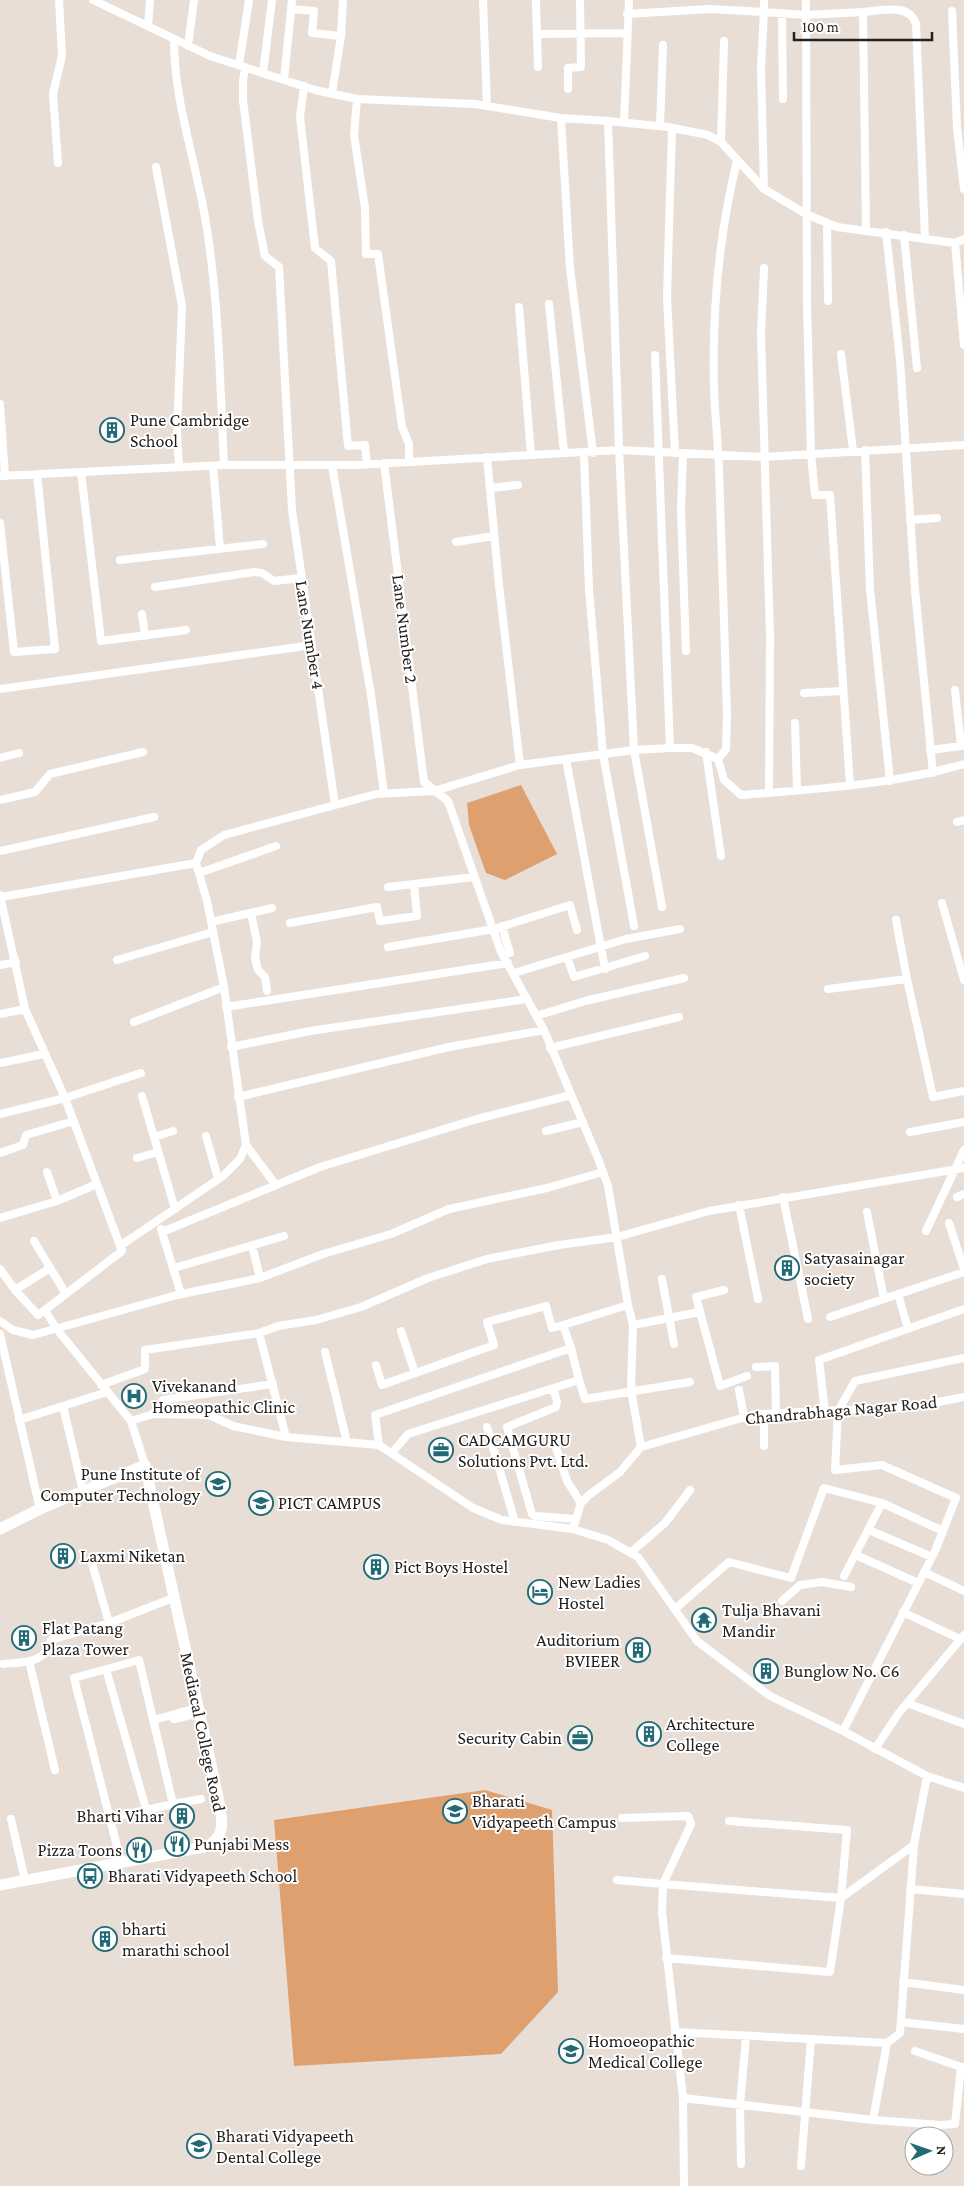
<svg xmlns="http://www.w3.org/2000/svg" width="964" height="2186" font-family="'Crimson Pro',serif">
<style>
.park{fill:#dda06e}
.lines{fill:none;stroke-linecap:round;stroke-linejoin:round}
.street{stroke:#fff;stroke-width:8}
.secondary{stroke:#fff;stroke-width:11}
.labels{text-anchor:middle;stroke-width:4;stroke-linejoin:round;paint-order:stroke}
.poi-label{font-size:18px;fill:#25211e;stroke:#fff;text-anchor:start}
.street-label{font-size:18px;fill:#25211e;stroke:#fff}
</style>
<rect width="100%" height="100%" fill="#e8ded6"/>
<path class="park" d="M521 785 557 854 505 880 486 873 469 825 467 803Z
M485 1790 552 1810 558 1992 501 2054 294 2066 274 1820Z"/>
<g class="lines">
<path class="street" d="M93 0 210 56 315 90 357 99 475 104 561 118 608 121 619 450 357 465H224
M483 0 487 106
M536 0 537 34 626 33
M764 0V12L806 15 863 12
M806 0 807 304 811 454 815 495H830L850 785
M291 9 314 11 312 33 341 36
M952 11 957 127 964 189
M627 14 709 9 764 12 761 68 764 189
M782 14 783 99
M148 26 150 0
M537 34 538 67
M188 46 194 0
M239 65 249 0
M245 67 243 81V100L258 221 265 256 279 267 292 510 335 805
M263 73 272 0
M284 80 292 0
M304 86 300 117 315 248 331 261 348 446 365 445 367 464
M568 89V68L581 67 580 0
M332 93 341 36 343 0
M357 99 354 135 365 208 366 254H378L402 427 409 444V461
M561 118 570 268 593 453
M608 121 668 127 708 135 721 142 764 189 806 214 837 227 955 243 964 239
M624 122 629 0
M660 126 663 45
M672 128 667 297 675 453
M721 142 724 41
M58 163 53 94 62 56 59 0
M156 167 182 306 177 432 179 467
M827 223 828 301
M866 230 863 12C881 11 909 2 916 24L925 238
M886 232 900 360 915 590 933 773
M904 235 917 368
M955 243 964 345
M764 268 761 334 770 636 769 793
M549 304 564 453
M519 307 531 455
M841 354 853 450
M655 355 670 748
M0 404 5 476
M865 450 870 589 890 781
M584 454 589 589 603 754 634 926
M683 454 681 509 686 651
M487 457 499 585 520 765
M384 463 424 782 448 801 501 952 544 1030 599 1161 608 1186 628 1305 633 1325 631 1390 641 1447
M332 465 371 695 384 793
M213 466 220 548
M81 472 101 641 186 630
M0 476 224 465C220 384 219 303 206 223 196 161 174 102 174 40
M490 488 518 485
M910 520 937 518
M0 523 14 652 55 649 37 474
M456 542 494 536
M120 560 263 544
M155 587 254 572 262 573 274 581 301 578
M142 614 145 636
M0 689 312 645
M804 693 843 691
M795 723 797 790
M930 750 961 746 955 690
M706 752 721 856
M0 758 19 753
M566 759 605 969
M718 759 726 749 727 714C725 632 722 550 719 468 718 442 715 416 714 389 712 313 719 234 737 161
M0 800 35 792 50 774 143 752
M957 822 964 820
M0 851 154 817
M199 873 276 846
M388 887 414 884
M0 895 25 1009 65 1098 122 1251 45 1310 56 1328 131 1421 145 1465
M1 897 196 863
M942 903 964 980
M662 907 634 750 619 450 764 457 964 445
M251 913 257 942 255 958 258 970 265 977 267 991
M896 920 907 979 933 1097 964 1091
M211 922 272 908
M290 923 377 907 380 921 417 916 414 884 474 877
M502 926 510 953
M388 947 494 929 570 905 577 930
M567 957 574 977 645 956
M117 960 213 932
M0 965 16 962
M514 973 626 939 680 929
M828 989 907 979
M226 1007 508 963
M0 1014 25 1009
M536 1016 585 1001 684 978
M134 1022 224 987
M231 1047 310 1031 527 999
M550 1048 679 1017
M0 1063 44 1054
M142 1096 175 1209
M238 1097 449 1047 544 1030
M0 1114 65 1098 141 1073
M546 1131 583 1122
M910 1132 964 1122
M206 1136 218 1179
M154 1137 173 1131
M246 1145 275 1184
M0 1153 23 1145 26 1135 74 1121
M137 1158 158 1152
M47 1172 57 1201
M783 1197 808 1319
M957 1197 964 1194
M739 1205 758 1299
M867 1212 884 1299
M0 1218 57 1201 97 1184
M949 1223 964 1269
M161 1229 181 1294
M926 1231 964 1150
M162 1232 320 1167 477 1119 571 1095
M34 1241 66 1294
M252 1245 260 1278
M120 1246 223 1176 240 1159 246 1145 224 987 207 901 196 863 201 850 224 835 376 794 434 791 520 765 634 750 670 748H692L718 759 724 780 741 795C816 789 892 785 964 764
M174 1268 284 1236
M0 1269 15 1290
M662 1279 674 1344
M724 1290 696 1297 720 1386 747 1376
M898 1294 908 1329
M45 1310 38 1315 15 1290 50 1268
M830 1317 964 1272
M0 1321 13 1330 33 1335 177 1295 260 1278 323 1254 391 1234 449 1209 547 1188 603 1172
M633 1325 700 1312
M401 1331 415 1373
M259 1333 286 1437
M0 1334 40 1509
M325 1352 347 1442
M376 1365 382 1385 494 1345 487 1322 546 1306 552 1328 563 1325
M756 1367 775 1366 776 1414
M579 1380 585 1399 690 1382
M101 1385 145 1369V1350L259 1333 278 1326 316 1320 361 1307 428 1278 487 1259 559 1245 617 1237 709 1211 964 1168
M553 1388 557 1402 556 1407 507 1427 532 1514 535 1516 576 1519
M739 1390 744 1417
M63 1406 83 1491
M825 1413 819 1360 964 1309
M153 1414 163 1400 273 1384
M764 1414V1446
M19 1420 107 1392
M131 1421 153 1414 209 1415 233 1426 286 1437 379 1445 473 1508 502 1520 573 1529 608 1540 638 1557 697 1641 770 1696 843 1731 927 1776 964 1788
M487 1427 515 1522
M379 1445 375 1415 571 1348 563 1325 628 1305
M555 1445 567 1481 581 1503
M392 1453 408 1434 579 1380 571 1348
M573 1529 581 1503 589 1495 620 1472 641 1447 756 1414 914 1407 964 1397
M869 1530 932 1557
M630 1553 665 1523 690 1490
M856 1555 918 1583
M91 1560 109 1623
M924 1572 964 1591
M844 1576 882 1503
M782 1601 800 1585 822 1582 851 1587
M675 1609 729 1562 791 1578 824 1488 882 1503 943 1531
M903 1612 960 1639
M29 1661 55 1770
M3 1664C22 1662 46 1664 51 1640L109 1623 173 1598
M106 1669 146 1809
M907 1703 964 1724
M174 1719 200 1713
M154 1720 199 1707
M843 1731 935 1551 956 1498 882 1465 835 1470 838 1411 855 1381 964 1358
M875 1749 898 1714 964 1635
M173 1804 201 1799
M110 1818 173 1804 139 1660 74 1678 121 1862
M11 1819 25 1880
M617 1880 663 1884 691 1824 688 1816 622 1818
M910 1889 964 1894
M666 1958 830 1972 841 1898 847 1830 729 1821
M903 1982 964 1990
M901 2022 964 2029
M675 2032 887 2043
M915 2051 961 2067
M683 2098 662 1912 663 1884 841 1898 914 1845 927 1776
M873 2120 887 2043 900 2033 914 1845
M741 2164 740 2105 746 2037
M801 2166 811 2039
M684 2186 683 2098 873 2120 940 2125 955 2124 961 2067H964"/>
<path class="secondary" d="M0 1529 40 1509 145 1465 218 1797C221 1818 228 1831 209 1846L0 1885"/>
</g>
<defs>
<symbol id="building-ring" viewBox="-11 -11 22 22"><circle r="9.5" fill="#fff" stroke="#216b76" stroke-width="1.5"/><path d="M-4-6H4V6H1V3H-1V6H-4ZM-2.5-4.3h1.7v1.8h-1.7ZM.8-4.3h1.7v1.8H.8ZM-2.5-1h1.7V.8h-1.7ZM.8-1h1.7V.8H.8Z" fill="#216b76"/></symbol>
<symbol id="hospital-ring" viewBox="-11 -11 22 22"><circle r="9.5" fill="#fff" stroke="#216b76" stroke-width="1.5"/><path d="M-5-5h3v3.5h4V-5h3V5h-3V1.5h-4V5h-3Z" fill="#216b76"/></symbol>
<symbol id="office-ring" viewBox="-11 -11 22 22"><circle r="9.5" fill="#fff" stroke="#216b76" stroke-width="1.5"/><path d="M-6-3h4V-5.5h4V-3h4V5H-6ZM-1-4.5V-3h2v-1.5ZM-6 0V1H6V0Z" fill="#216b76"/></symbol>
<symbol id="university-ring" viewBox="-11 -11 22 22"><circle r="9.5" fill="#fff" stroke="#216b76" stroke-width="1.5"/><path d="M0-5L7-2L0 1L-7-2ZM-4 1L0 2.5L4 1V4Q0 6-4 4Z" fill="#216b76"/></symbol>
<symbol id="hotel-ring" viewBox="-11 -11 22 22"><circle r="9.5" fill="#fff" stroke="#216b76" stroke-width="1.5"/><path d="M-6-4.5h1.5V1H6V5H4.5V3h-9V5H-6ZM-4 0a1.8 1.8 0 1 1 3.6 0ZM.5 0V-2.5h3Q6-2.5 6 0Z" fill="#216b76"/></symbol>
<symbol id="temple-ring" viewBox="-11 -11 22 22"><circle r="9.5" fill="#fff" stroke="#216b76" stroke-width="1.5"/><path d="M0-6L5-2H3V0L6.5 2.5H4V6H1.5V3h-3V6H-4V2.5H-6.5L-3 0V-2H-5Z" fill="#216b76"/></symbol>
<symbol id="restaurant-ring" viewBox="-11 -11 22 22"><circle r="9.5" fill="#fff" stroke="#216b76" stroke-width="1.5"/><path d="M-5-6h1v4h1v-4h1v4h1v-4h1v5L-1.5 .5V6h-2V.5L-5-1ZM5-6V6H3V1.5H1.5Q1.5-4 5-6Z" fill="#216b76"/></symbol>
<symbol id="bus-ring" viewBox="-11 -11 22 22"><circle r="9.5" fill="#fff" stroke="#216b76" stroke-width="1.5"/><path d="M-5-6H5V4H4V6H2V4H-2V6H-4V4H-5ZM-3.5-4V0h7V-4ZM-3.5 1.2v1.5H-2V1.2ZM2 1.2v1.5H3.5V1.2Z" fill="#216b76"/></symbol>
</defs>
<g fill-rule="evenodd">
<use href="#building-ring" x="98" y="416" width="28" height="28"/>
<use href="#building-ring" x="773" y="1254" width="28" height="28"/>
<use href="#hospital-ring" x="120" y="1382" width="28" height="28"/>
<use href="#office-ring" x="427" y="1436" width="28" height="28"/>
<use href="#university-ring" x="204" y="1470" width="28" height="28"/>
<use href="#university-ring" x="247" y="1489" width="28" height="28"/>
<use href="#building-ring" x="49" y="1542" width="28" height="28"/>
<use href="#building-ring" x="362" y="1553" width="28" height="28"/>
<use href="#hotel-ring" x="526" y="1578" width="28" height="28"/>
<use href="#temple-ring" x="690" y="1606" width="28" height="28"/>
<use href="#building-ring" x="10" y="1624" width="28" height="28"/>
<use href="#building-ring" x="624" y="1636" width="28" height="28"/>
<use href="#building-ring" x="752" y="1657" width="28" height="28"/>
<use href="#building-ring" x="635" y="1720" width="28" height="28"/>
<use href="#office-ring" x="566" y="1724" width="28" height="28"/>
<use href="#university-ring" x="441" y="1797" width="28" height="28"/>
<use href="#building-ring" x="168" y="1802" width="28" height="28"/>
<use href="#restaurant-ring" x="163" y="1830" width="28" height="28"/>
<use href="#restaurant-ring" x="125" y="1836" width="28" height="28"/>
<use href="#bus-ring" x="76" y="1862" width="28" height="28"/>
<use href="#building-ring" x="91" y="1925" width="28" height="28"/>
<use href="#university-ring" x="557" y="2037" width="28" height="28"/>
<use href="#university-ring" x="185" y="2132" width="28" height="28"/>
</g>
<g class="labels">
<g class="poi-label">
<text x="130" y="426">Pune Cambridge<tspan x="130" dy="21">School</tspan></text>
<text x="804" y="1264">Satyasainagar<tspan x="804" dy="21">society</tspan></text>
<text x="152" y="1392">Vivekanand<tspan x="152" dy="21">Homeopathic Clinic</tspan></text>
<text x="458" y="1446">CADCAMGURU<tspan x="458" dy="21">Solutions Pvt. Ltd.</tspan></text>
<text x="200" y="1480" text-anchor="end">Pune Institute of<tspan x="200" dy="21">Computer Technology</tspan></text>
<text x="278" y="1509">PICT CAMPUS</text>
<text x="80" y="1562">Laxmi Niketan</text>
<text x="394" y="1573">Pict Boys Hostel</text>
<text x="558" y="1588">New Ladies<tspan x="558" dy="21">Hostel</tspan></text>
<text x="722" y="1616">Tulja Bhavani<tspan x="722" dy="21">Mandir</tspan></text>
<text x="42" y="1634">Flat Patang<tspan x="42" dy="21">Plaza Tower</tspan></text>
<text x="620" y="1646" text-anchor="end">Auditorium<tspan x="620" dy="21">BVIEER</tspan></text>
<text x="784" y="1677">Bunglow No. C6</text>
<text x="666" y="1730">Architecture<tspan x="666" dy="21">College</tspan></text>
<text x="562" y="1744" text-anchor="end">Security Cabin</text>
<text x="472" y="1807">Bharati<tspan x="472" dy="21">Vidyapeeth Campus</tspan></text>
<text x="164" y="1822" text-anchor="end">Bharti Vihar</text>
<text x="194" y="1850">Punjabi Mess</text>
<text x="122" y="1856" text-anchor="end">Pizza Toons</text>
<text x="108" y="1882">Bharati Vidyapeeth School</text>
<text x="122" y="1935">bharti<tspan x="122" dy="21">marathi school</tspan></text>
<text x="588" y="2047">Homoeopathic<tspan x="588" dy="21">Medical College</tspan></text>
<text x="216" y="2142">Bharati Vidyapeeth<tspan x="216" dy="21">Dental College</tspan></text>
</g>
<g class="street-label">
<text transform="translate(405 629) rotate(83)" y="6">Lane Number 2</text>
<text transform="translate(310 635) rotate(81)" y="6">Lane Number 4</text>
<text transform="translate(841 1410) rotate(-5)" y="6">Chandrabhaga Nagar Road</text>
<text transform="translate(203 1732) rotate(78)" y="6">Mediacal College Road</text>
</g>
</g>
<g transform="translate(929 2151) rotate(88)"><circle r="24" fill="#ffffff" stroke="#a8a6a5"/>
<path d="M0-4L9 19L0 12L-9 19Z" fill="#216b76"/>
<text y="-8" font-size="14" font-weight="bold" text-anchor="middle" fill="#25211e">N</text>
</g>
<path d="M794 32v8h138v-8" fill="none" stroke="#25211e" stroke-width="2.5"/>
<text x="802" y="32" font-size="15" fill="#25211e" stroke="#ffffff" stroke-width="4" paint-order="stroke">100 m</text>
</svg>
